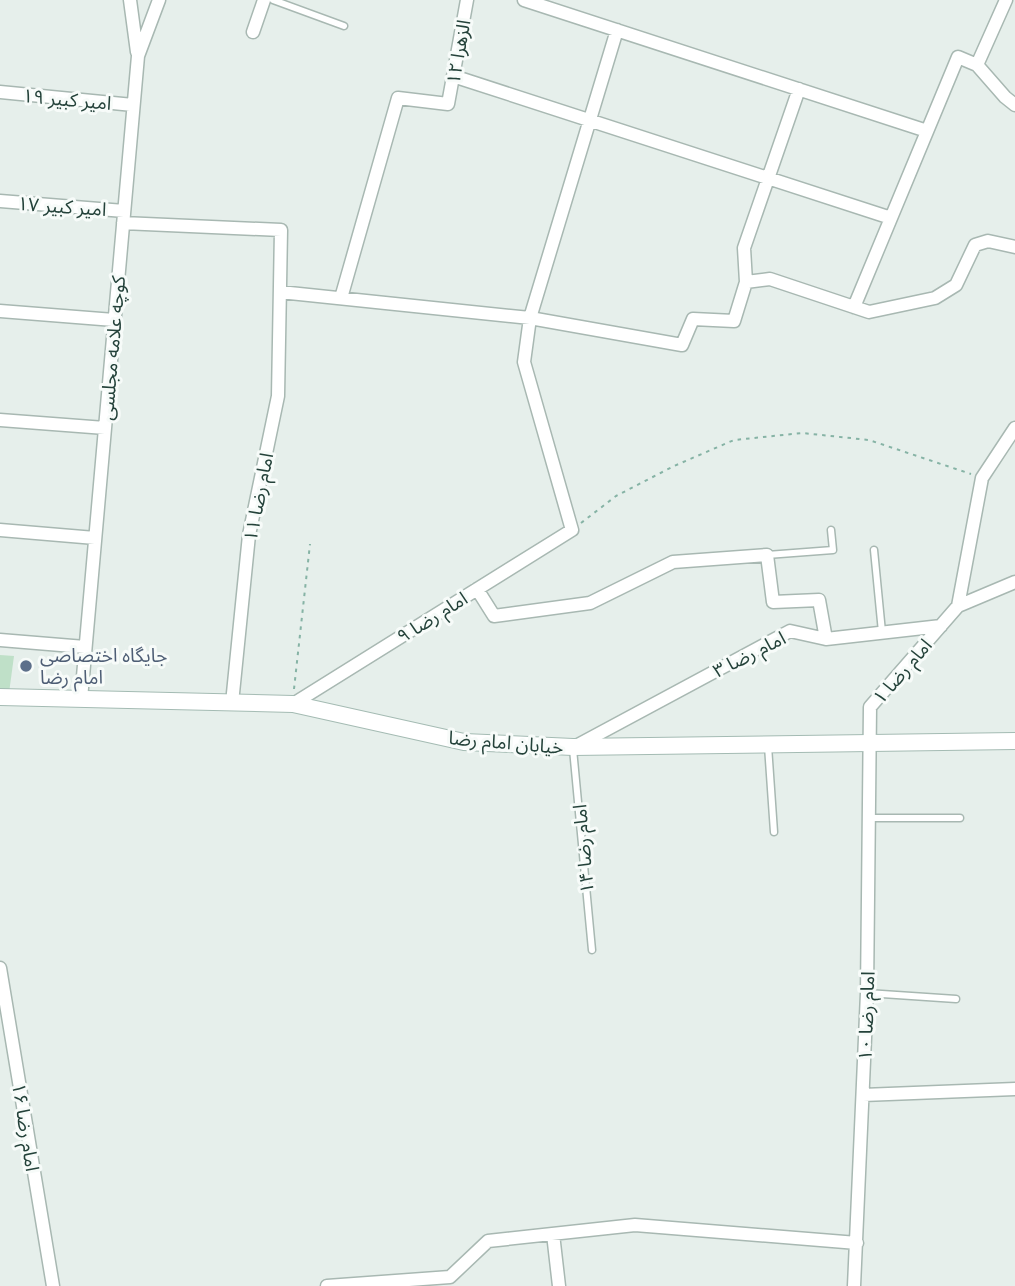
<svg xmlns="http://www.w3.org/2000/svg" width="1015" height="1286" font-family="Roboto,'Noto Sans Arabic',sans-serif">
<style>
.green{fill:#bfe0c8}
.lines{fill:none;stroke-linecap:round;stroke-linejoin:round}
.lane-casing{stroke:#a8b8b2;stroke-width:9}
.street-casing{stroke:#a8b8b2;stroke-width:15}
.secondary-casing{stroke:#a4bbb3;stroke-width:18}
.path{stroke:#86b3a5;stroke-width:2;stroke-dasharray:3.5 5;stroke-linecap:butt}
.lane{stroke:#fff;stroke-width:6}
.street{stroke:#fff;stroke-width:12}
.secondary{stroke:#fff;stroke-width:16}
.service-dot{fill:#5c6f8a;stroke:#f7fbf9;stroke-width:2.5}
.labels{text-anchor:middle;stroke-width:6;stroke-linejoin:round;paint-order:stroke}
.street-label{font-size:19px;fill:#24423a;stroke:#f7fbf9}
.service-label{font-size:19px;fill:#4e5e75;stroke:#f7fbf9;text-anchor:start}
</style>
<rect width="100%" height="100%" fill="#e6efeb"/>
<path class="green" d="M0 655 14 656 9 693 0 694Z"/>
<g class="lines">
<defs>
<path id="lane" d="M273 0 344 26
M874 550 882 632
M767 555 833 550 831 530
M768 746 774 832
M573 749 592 950
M868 818H960
M867 993 956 999"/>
<path id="street" d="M130 0 137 52
M524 0 927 131
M253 32 264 0
M977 65 1006 0
M453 76 891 218
M0 92 133 105
M0 201 124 211
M123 223 281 230 278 396 249 535 232 703
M746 282 770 279 869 312 935 298 956 285 975 245 988 241 1015 247
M280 292 530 318 682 345 693 319 734 321 746 282 744 248 799 89
M341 298 398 98 448 104 467 0
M854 307 958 57 977 65 1005 97 1015 105
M0 311 114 320
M0 420 105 428
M0 530 95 538
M477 589 494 616 590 603 673 562 767 555 773 602 819 600 826 639
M958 606 982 478 1015 428
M0 640 85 647
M81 699 138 56 159 0
M293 704 572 530 524 362 530 318 617 30
M576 746 790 631 826 639 941 626
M0 968 53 1286
M863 1095 1015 1089
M553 1234 559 1286
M327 1286 450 1277 488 1241 635 1225 857 1243
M854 1286 867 993 870 707 958 606 1015 582"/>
<path id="secondary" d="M0 697 293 704 464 742 573 747 1015 741"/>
</defs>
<use href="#lane" class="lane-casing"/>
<use href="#street" class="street-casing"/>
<use href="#secondary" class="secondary-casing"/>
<path class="path" d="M581 523 616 496 674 466 734 440 802 433 869 440 971 474
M294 689 310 544"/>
<use href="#lane" class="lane"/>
<use href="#street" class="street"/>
<use href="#secondary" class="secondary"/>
</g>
<circle class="service-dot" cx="26" cy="666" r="7"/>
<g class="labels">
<g class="street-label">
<text transform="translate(458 52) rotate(-80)" y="7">الزهرا ۱۲</text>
<text transform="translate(67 99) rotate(5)" y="7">امیر کبیر ۱۹</text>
<text transform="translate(62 206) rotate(4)" y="7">امیر کبیر ۱۷</text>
<text transform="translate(112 348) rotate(-85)" y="7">کوچه علامه مجلسی</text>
<text transform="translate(258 497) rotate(-79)" y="7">امام رضا ۱۱</text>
<text transform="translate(432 617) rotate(-32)" y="7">امام رضا ۹</text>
<text transform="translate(749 654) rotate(-27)" y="7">امام رضا ۳</text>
<text transform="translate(902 671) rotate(-49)" y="7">امام رضا ۱</text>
<text transform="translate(506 742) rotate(5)" y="7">خیابان امام رضا</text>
<text transform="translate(583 849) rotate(-95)" y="7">امام رضا ۱۴</text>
<text transform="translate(866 1016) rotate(-88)" y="7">امام رضا ۱۰</text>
<text transform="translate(26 1127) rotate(81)" y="7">امام رضا ۱۶</text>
</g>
<g class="service-label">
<text x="40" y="662">جایگاه اختصاصی<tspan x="40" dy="22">امام رضا</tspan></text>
</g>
</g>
</svg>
